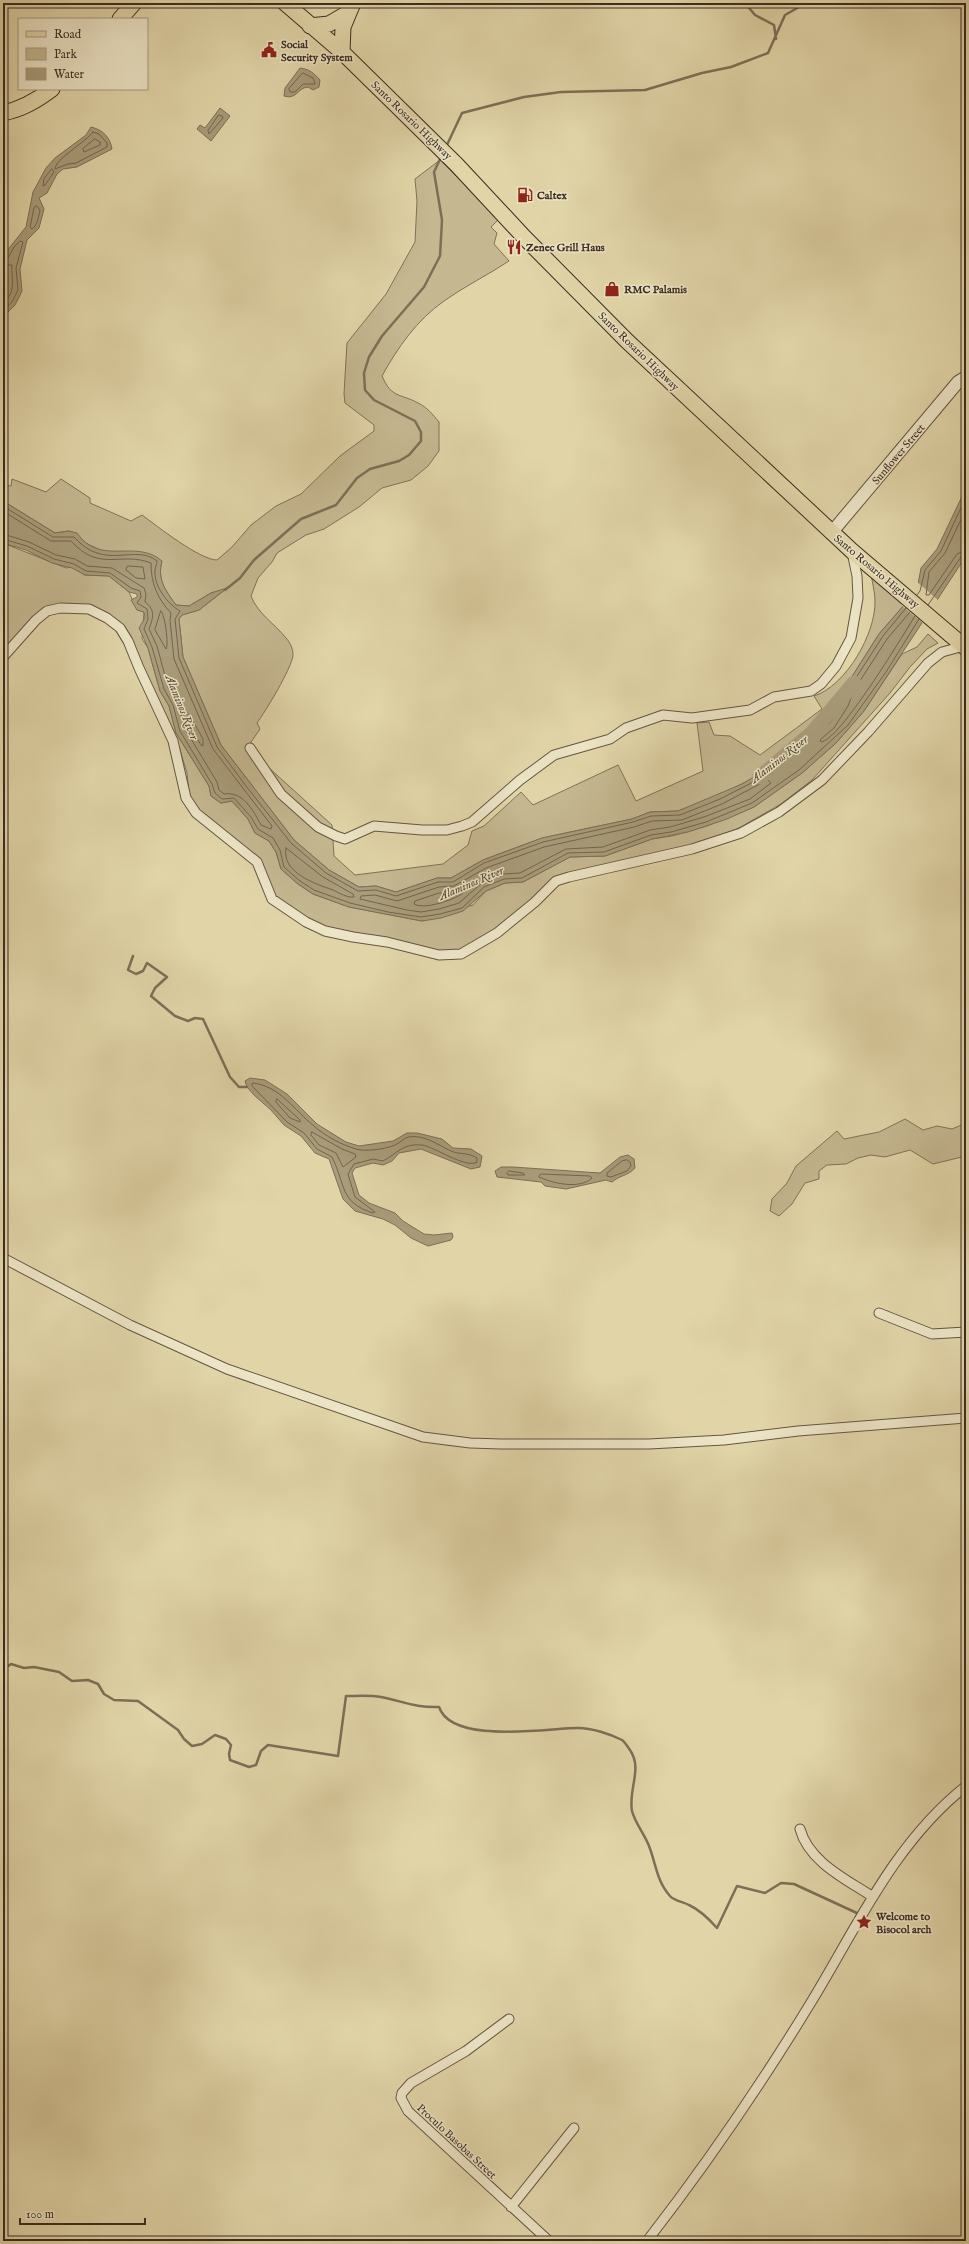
<svg xmlns="http://www.w3.org/2000/svg" width="969" height="2244" font-family="'IM FELL English',serif">
<style>
.green{fill:#c5b891;stroke:#807259}
.water{fill:#a99c7a;stroke:#7d6f56}
.pier{fill:#e1d5a8}
.lines{fill:none;stroke-linecap:round;stroke-linejoin:round}
.shore{stroke:#72644e;stroke-width:1}
.stream{stroke:#7d6f56;stroke-width:2.5}
.river{stroke:#a99c7a;stroke-width:15}
.minor-casing{stroke:#655643;stroke-width:11}
.tertiary-casing{stroke:#655643;stroke-width:14}
.primary-casing{stroke:#3c2c21;stroke-width:17}
.minor{stroke:#ece4c6;stroke-width:9}
.tertiary{stroke:#ece4c6;stroke-width:12}
.primary{stroke:#e1d5a8;stroke-width:15}
.labels{text-anchor:middle;stroke-width:3;stroke-linejoin:round;paint-order:stroke}
.poi-label{font-size:11px;font-weight:bold;fill:#3c2c21;stroke:#ece4c6;text-anchor:start}
.street-label{font-size:11px;fill:#3c2c21;stroke:#ece4c6}
.water-label{font-size:12px;font-style:italic;fill:#574837;stroke:#ece4c6}
</style>
<rect width="100%" height="100%" fill="#e1d5a8"/>
<filter id="stains"><feTurbulence type="fractalNoise" baseFrequency=".005" numOctaves="4"/><feColorMatrix values="0 0 0 0 .2 0 0 0 0 .09 0 0 0 0 .02 0 0 0 .5 -.17"/></filter>
<radialGradient id="worn" r=".72"><stop offset=".6" stop-color="#630" stop-opacity="0"/><stop offset="1" stop-color="#630" stop-opacity=".3"/></radialGradient>
<path class="green" d="M440 160 499 219 491 227 497 233 494 244 509 261C488 275 465 286 444 301 417 320 398 347 382 376 392 399 400 393 418 403 427 407 433 415 439 422V451L428 466 411 480 382 488 359 507 324 529 306 535 277 553 272 562 258 578 251 596C258 614 274 623 286 638 290 642 293 649 293 655 292 668 265 712 257 723L260 729 247 748 332 825 334 856 355 875 443 864 468 845 472 831 484 826 521 792 533 805 618 765 636 801 703 771 697 723 709 722 714 735 730 736 760 755 822 709 814 696C846 686 876 633 875 601 875 592 872 582 871 573L906 603 879 634 846 686 840 701 827 721 786 758 767 771 718 796 678 811 650 812 632 819 542 838 483 860 451 878H437L396 892 376 886 359 887 329 870 294 840 221 745 183 657 179 619 182 615 199 610 226 589 211 593 189 606 176 605C165 590 157 579 162 561L122 552H105L83 542 69 531 55 533 3 501V485L11 486 12 479 46 492 61 479 90 498V503L131 521 142 515C157 526 200 560 217 560L232 547 251 525 276 506 301 494 340 456 374 431V425L345 403 344 394 347 343 386 294 415 242 417 201 415 179Z
M3 543 66 568 72 567 85 575 109 576 129 592 137 610 144 612 142 639 148 648 160 691 169 706 176 733 209 786 211 796 221 803 232 801 248 819 255 833 269 841 276 852 281 869 298 884 313 894 349 907 422 921 473 905 486 891 505 883 523 882 570 857 605 856 652 839 672 836 707 826 754 807 802 773 836 743 864 711 902 654 917 647 928 634 938 643 927 649 910 667 890 693 812 780 781 804 737 829 693 845 569 875 469 948 449 954 324 928 276 898 264 869 195 808 189 793 187 773 180 750 137 656 104 615 60 606 3 648Z
M905 1119 923 1130 937 1126 952 1129 966 1123V1156L933 1164 910 1150 885 1157 871 1155 858 1158 846 1164 827 1165 819 1171V1179L805 1183 792 1204 779 1216 770 1211 772 1199 787 1183 796 1166 837 1131 844 1139 879 1132Z"/>
<path class="water" d="M300 68C309 69 314 73 320 80L319 87 313 90 308 87C297 88 297 100 284 96L285 88Z
M220 108 230 116 211 141 197 129 200 125 205 128Z
M91 127C103 130 110 137 112 149L77 167 63 169 57 174 47 193 39 198 44 209 39 228 27 240 20 269 22 291 15 305 3 317V262L6 252 26 227 33 192 46 168 55 158 86 135Z
M966 488V556L864 711 836 743 802 773 754 807 727 819 688 832 652 839 605 856 570 857 523 882 505 883 486 891 463 911 441 918 422 921 349 907 313 894 298 884 281 869 276 852 269 841 255 833 248 819 232 801 221 803 211 796 209 786 176 733 169 706 160 691 148 648 139 628 145 618 144 612 137 610 131 600 137 597V594L129 592 109 576 85 575 72 568 52 563 26 550 3 543V501L55 533 69 531 77 533C100 567 136 538 162 561 157 579 165 590 176 605L189 606 211 593 227 588 199 610 182 615 179 619 183 657 221 745 294 840 329 870 359 887 376 886 396 892 437 878H451L483 860 542 838 632 819 650 812 678 811 742 784 786 758 827 721 840 701 846 686 879 634 917 590 921 568 937 549Z
M250 1078 265 1080 287 1094 317 1124 346 1142 359 1146 393 1141 407 1133H417L442 1139 453 1148 471 1149 482 1156 480 1167 471 1169 421 1149 399 1153 392 1161 383 1165 373 1163 355 1168 352 1173 359 1195 369 1203 395 1213 403 1221 424 1234 434 1235 452 1233 453 1237 451 1240 428 1246 411 1238 395 1225 383 1219 355 1211 343 1199 329 1159 315 1153 301 1136 284 1125 271 1110 255 1096 247 1087 245 1081Z
M628 1155 634 1159 635 1168C628 1176 620 1175 612 1182L606 1180 566 1189 545 1186 541 1182 497 1177 495 1171 501 1167H513L600 1173 620 1157Z"/>
<path class="pier" d="M916 581 938 600 924 624 901 605 915 589Z"/>
<g class="lines">
<path class="shore" d="M303 73 313 78 315 84H303L295 92H290L289 89Z
M219 115 222 116 223 118 209 134 208 131Z
M93 132 99 134 107 143V147L76 163 68 164 55 169C55 159 86 142 93 132Z
M95 139 100 142V145L84 152 83 149Z
M52 169 54 172 45 185 43 186 44 179Z
M37 206 40 210C39 216 37 226 32 229L30 227 34 208Z
M3 260 8 258 14 247 20 241 23 242 16 268 18 290 12 302 3 310
M3 265H12C11 280 17 292 3 303
M3 506 53 537H74C105 572 135 543 157 561 157 565 155 567 155 571 154 587 168 604 180 611L175 619 179 658 217 747 246 786 291 843 326 873 358 891 376 890 396 896 438 882H453L484 863 543 842 633 822 651 816 680 815 720 799 769 774 788 761 830 723 844 703 850 687 883 636 906 608
M966 509 945 553 929 572 926 595H929L957 554 966 550
M3 511 51 541H71C100 573 120 551 151 563 151 583 157 598 171 613L170 620 174 659 213 749 272 826 271 829 261 825C253 810 243 791 224 794L219 790 217 782 185 729 178 703 168 687 157 646 149 629C153 618 156 610 145 602L146 594 144 588 112 568 87 566 75 559 56 555 29 542 3 534
M3 539 27 546 54 559 74 564 86 571 110 573 131 588 140 591 141 597 137 603 147 609 148 619 144 629 152 647 164 689 173 705 180 731 212 784 215 793 222 799 234 798 251 817 258 829 273 838 280 850 284 867 300 881 314 890 350 903 388 912 421 917 440 914 462 908 484 887 504 879 522 878 568 853 604 852 651 835 671 832 706 822 752 803 799 770 848 725 886 672 919 619
M128 566 143 567 145 579 136 578 126 570Z
M917 595 920 591 925 570 941 551 966 497
M928 605 961 557 966 555
M161 611C165 615 169 645 166 649L155 630Z
M910 612 887 639 854 690 848 706 834 728 820 740 821 742C840 740 902 637 915 616
M189 714 203 739V746L201 745 190 727 188 716Z
M768 780 771 783 750 799 704 817 670 827 650 830 603 847 566 849 520 873 503 874 482 883 459 903 439 909 421 912 407 910 360 899 361 896 375 895 397 901 439 887 454 886 486 868 544 847 634 827 652 821 682 820 722 804Z
M286 848 323 877 353 894 354 897C348 898 339 893 333 890 316 884 281 873 286 848Z
M461 890 463 893C454 900 424 910 414 904L415 901 439 893H453Z
M253 1083C280 1086 294 1110 314 1126 325 1136 342 1145 356 1149 365 1152 386 1149 395 1145 400 1143 404 1138 408 1137 424 1134 438 1145 451 1151 460 1155 468 1152 477 1158V1162C466 1169 435 1147 422 1145 402 1143 397 1154 383 1161L373 1159 354 1164 348 1174 355 1197 375 1212 373 1213C339 1202 346 1185 332 1157L317 1149 304 1133 287 1122 252 1086Z
M277 1099 300 1120V1122L290 1118 276 1102Z
M312 1132 342 1149 355 1154 356 1157 343 1167 336 1153 319 1145 311 1135Z
M627 1160 630 1162 631 1166 627 1171 611 1177 607 1176V1173L622 1161Z
M509 1171 523 1173 525 1175H508L507 1173Z
M541 1174 590 1176 592 1178C579 1190 552 1183 539 1177Z"/>
<path class="stream" d="M745 3 755 15 774 25 776 39
M446 147 462 113 524 97 561 92 645 90 702 73 731 67 768 53 785 15 806 3
M225 590 240 578 254 560 301 519 336 505 357 478 370 469 399 461 409 455 421 441V432L415 421 374 400 365 390 364 373 369 357 382 336 424 287 440 256 442 220 434 172 441 157
M133 956 128 970 136 974 143 971 147 963 167 977 155 988 151 996 175 1016 188 1021 195 1018 203 1019 230 1077 239 1087H247
M3 1670 11 1664 24 1668 34 1667 59 1672 72 1681 88 1680 98 1684 104 1694 114 1700 138 1701 178 1730 184 1739 192 1746 202 1744 215 1735 226 1739 231 1745 229 1754 230 1760 249 1767 256 1765 261 1751 268 1745 338 1756 346 1696C357 1696 370 1695 381 1697 402 1701 416 1708 439 1707 452 1745 547 1728 578 1728 592 1728 610 1734 622 1740 625 1742 627 1746 630 1750 643 1769 628 1789 632 1811 635 1823 645 1835 649 1846 656 1864 657 1882 670 1896 674 1901 684 1902 689 1905 700 1910 709 1919 717 1928L737 1886 765 1893 781 1883 794 1884 859 1914"/>
<path class="river" d="M760 777 812 733 854 683"/>
<defs>
<path id="minor" d="M3 657 36 620 47 611 60 608 89 609 107 618 120 628 128 641 139 668 173 741 186 798 196 813 257 862 272 899 306 922 325 931 353 937 387 942 439 955 461 954 497 933 535 902 556 881 569 877 692 849 741 833 779 812 822 780 868 732 928 663 942 652 964 646
M250 748 281 794 318 827 336 836 345 839 374 826 422 830H447L462 826 472 822 520 780 554 755 610 739 626 728 663 715 692 718 750 710 774 697 811 691 821 684 836 666 851 638 858 598 857 576 852 552
M3 1258 130 1325 227 1369 423 1437 470 1443 501 1444H649L724 1440 798 1431 966 1418
M879 1313 932 1334 966 1332
M800 1829C809 1862 846 1879 873 1897
M509 2019 466 2051 411 2083 402 2093 401 2098 408 2111 549 2241
M511 2207 574 2128
M647 2241C706 2165 760 2086 810 2004 857 1927 894 1843 966 1786"/>
<path id="tertiary" d="M832 532 958 382 966 377"/>
<path id="primary" d="M285 3 342 52 456 164 524 237 627 341 852 551 966 648
M120 19 134 3
M310 26 329 24 346 14
M342 52 343 27 353 3
M3 113C22 109 36 101 52 89"/>
</defs>
<use href="#minor" class="minor-casing"/>
<use href="#tertiary" class="tertiary-casing"/>
<use href="#primary" class="primary-casing"/>
<use href="#minor" class="minor"/>
<use href="#tertiary" class="tertiary"/>
<use href="#primary" class="primary"/>
</g>
<defs>
<symbol id="civic-bare" viewBox="-9 -9 18 18"><path d="M-.6-6.5H3V-4.5H.6V-3L4-1V1h2V6H-6V1h2V-1L-.6-3ZM-1.2 2.5V6h2.4V2.5Z" fill="#8f2418" stroke="#ece4c6" stroke-width="2.5" paint-order="stroke"/></symbol>
<symbol id="fuel-bare" viewBox="-9 -9 18 18"><path d="M-5.5-6h7V0h2V4h1.3V-2.5L3-4.5l.8-.8L6-3V5H2.5V1h-1V6h-7ZM-4.2-4.7v3.2H.2V-4.7Z" fill="#8f2418" stroke="#ece4c6" stroke-width="2.5" paint-order="stroke"/></symbol>
<symbol id="restaurant-bare" viewBox="-9 -9 18 18"><path d="M-5-6h1v4h1v-4h1v4h1v-4h1v5L-1.5 .5V6h-2V.5L-5-1ZM5-6V6H3V1.5H1.5Q1.5-4 5-6Z" fill="#8f2418" stroke="#ece4c6" stroke-width="2.5" paint-order="stroke"/></symbol>
<symbol id="shop-bare" viewBox="-9 -9 18 18"><path d="M-5-2.5h2.3a2.7 3.5 0 0 1 5.4 0H5L5.5 6h-11ZM-1.5-2.5h3a1.5 2.3 0 0 0-3 0Z" fill="#8f2418" stroke="#ece4c6" stroke-width="2.5" paint-order="stroke"/></symbol>
<symbol id="sight-bare" viewBox="-9 -9 18 18"><path d="M0-6L1.8-2.2L6-1.7L2.9 1.2L3.7 5.4L0 3.3L-3.7 5.4L-2.9 1.2L-6-1.7L-1.8-2.2Z" fill="#8f2418" stroke="#ece4c6" stroke-width="2.5" paint-order="stroke"/></symbol>
</defs>
<g fill-rule="evenodd">
<use href="#civic-bare" x="258" y="39" width="22" height="22"/>
<use href="#fuel-bare" x="514" y="184" width="22" height="22"/>
<use href="#restaurant-bare" x="503" y="236" width="22" height="22"/>
<use href="#shop-bare" x="601" y="278" width="22" height="22"/>
<use href="#sight-bare" x="853" y="1911" width="22" height="22"/>
</g>
<g class="labels">
<g class="poi-label">
<text x="281" y="48">Social<tspan x="281" dy="13">Security System</tspan></text>
<text x="537" y="199">Caltex</text>
<text x="526" y="251">Zenec Grill Haus</text>
<text x="624" y="293">RMC Palamis</text>
<text x="876" y="1920">Welcome to<tspan x="876" dy="13">Bisocol arch</tspan></text>
</g>
<g class="street-label">
<text transform="translate(412 120) rotate(44)" y="4">Santo Rosario Highway</text>
<text transform="translate(639 351) rotate(44)" y="4">Santo Rosario Highway</text>
<text transform="translate(898 454) rotate(-50)" y="4">Sunflower Street</text>
<text transform="translate(877 571) rotate(40)" y="4">Santo Rosario Highway</text>
<text transform="translate(457 2141) rotate(43)" y="4">Proculo Basobas Street</text>
</g>
<g class="water-label">
<text transform="translate(182 707) rotate(68)" y="4">Alaminos River</text>
<text transform="translate(779 759) rotate(-38)" y="4">Alaminos River</text>
<text transform="translate(471 883) rotate(-23)" y="4">Alaminos River</text>
</g>
</g>
<rect width="969" height="2244" fill="none" stroke="#e1d5a8" stroke-width="16"/>
<rect x="4" y="4" width="961" height="2236" fill="none" stroke="#3c2c21" stroke-width="2"/>
<rect x="8" y="8" width="953" height="2228" fill="none" stroke="#3c2c21"/>
<rect x="18" y="18" width="130" height="72" fill="#ece4c6" stroke="#a69a84"/>
<rect x="26" y="31" width="20" height="6" fill="#e1d5a8" stroke="#a69a84"/>
<text x="54" y="38" font-size="12" fill="#3c2c21">Road</text>
<rect x="26" y="48" width="20" height="12" fill="#c5b891" stroke="#a69a84"/>
<text x="54" y="58" font-size="12" fill="#3c2c21">Park</text>
<rect x="26" y="68" width="20" height="12" fill="#a99c7a" stroke="#a69a84"/>
<text x="54" y="78" font-size="12" fill="#3c2c21">Water</text>
<path d="M20 2218v6h125v-6" fill="none" stroke="#3c2c21" stroke-width="2"/>
<text x="26" y="2218" font-size="12" fill="#3c2c21" stroke="#ece4c6" stroke-width="3" paint-order="stroke">100 m</text>
<rect width="100%" height="100%" filter="url(#stains)"/>
<rect width="100%" height="100%" fill="url(#worn)"/>
</svg>
